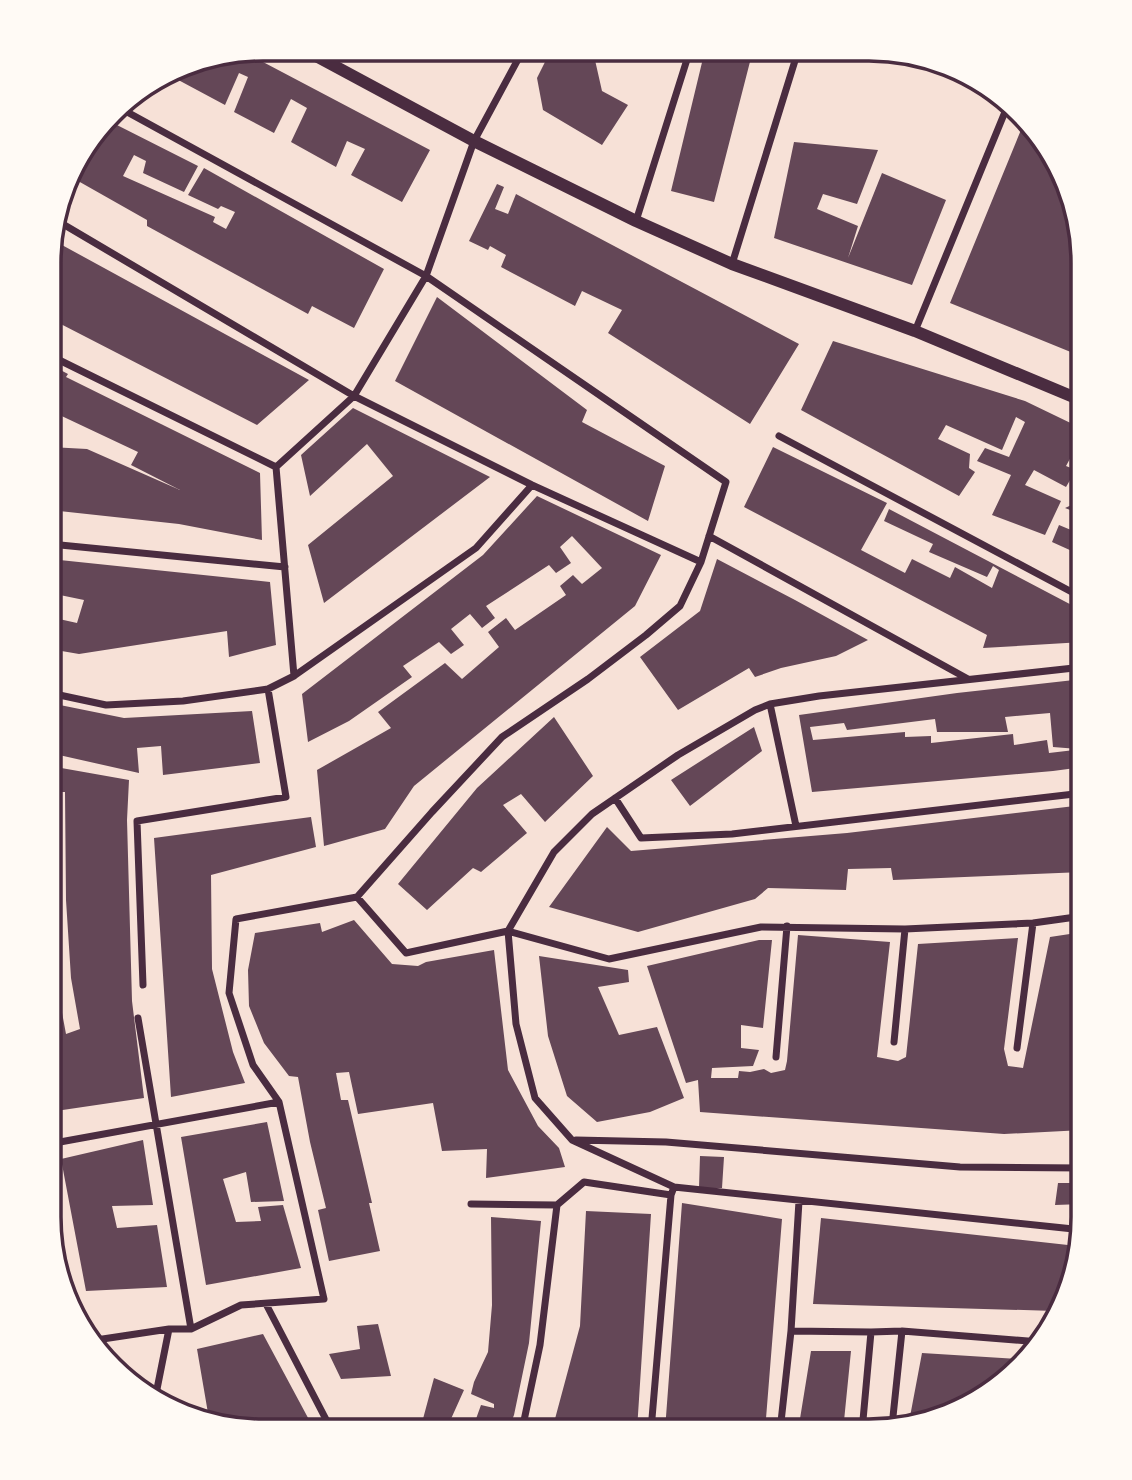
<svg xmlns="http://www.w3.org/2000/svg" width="1132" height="1480" font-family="Rubik,sans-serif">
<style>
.building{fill:#644757}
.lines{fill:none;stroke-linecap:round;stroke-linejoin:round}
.minor{stroke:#4a2c40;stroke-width:7}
.tertiary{stroke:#4a2c40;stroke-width:12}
.rim{fill:none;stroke:#4a2c40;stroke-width:3.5}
</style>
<rect width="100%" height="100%" fill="#f7e1d7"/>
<path class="building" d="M551 50H601L595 60 602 91 628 105 602 145 543 110 537 78Z
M705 50H753L714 202 671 191Z
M244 52 430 150 402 202 351 175 365 149 347 141 336 167 291 142 307 108 291 99 274 133 234 112 248 77 239 73 225 105 169 75 194 60Z
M107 120 198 166 184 192 143 173 146 161 134 155 123 176 215 217 213 222 226 229 235 212 221 206 218 209 188 195 204 168 384 269 354 328 312 306 308 314 147 226V220L71 177 77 156Z
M1023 125 1061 168 1083 263V357L950 303Z
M794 142 878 150 857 204 823 194 817 209 858 226 848 258 882 173 946 200 912 285 774 238Z
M497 184 504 187 495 209 508 214 516 194 799 344 750 424 608 333 622 310 582 291 575 306 501 267 506 255 490 246 488 250 469 241Z
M51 239 309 380 257 425 51 319Z
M437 297 587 410 582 422 665 466 648 521 395 381Z
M833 341 1025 401 1083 429V435L1066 466 1076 470 1066 487 1034 470 1025 485 1061 501 1045 535 992 515 1011 475 977 461 985 448 1009 457 1025 422 1016 417 1002 450 946 425 938 439 970 454 969 468 975 472 959 496 801 410Z
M51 365 68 374 66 377 260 473 262 540 179 524 50 510V447L87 449 180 490 131 465 138 452 51 411Z
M353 408 490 477 324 603 308 545 393 476 367 444 310 496 301 455Z
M773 447 887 503 861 550 905 573 912 559 950 578 955 567 992 588 999 570 993 566 987 577 929 552 933 544 884 521 889 509 1083 611V642L983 648 987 635 744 507Z
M1083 464V490L1073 486Z
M1083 495V515L1065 508 1078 502Z
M537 496 661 555 635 606 414 786 385 829 324 846 317 770 391 728 378 712 445 663 462 679 499 647 488 632 506 618 515 630 566 595 560 586 573 575 582 584 602 568 572 536 560 547 571 563 556 573 549 565 486 606 495 618 482 628 470 614 451 629 464 645 451 654 439 642 403 666 412 677 349 721 308 742 302 694 483 555Z
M1059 525 1083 535V556L1052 542Z
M50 559 270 582 276 645 229 657 227 631 79 654 50 649V617L77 623 84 600 55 594 57 583 50 581Z
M717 559 795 600 868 640 836 656 781 668 755 677 749 668 678 710 640 657 700 611Z
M1083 679V731L1078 732V749L1053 747 1050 713 1005 717 1008 732H937L935 719 847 730 844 723 810 727 813 740 905 732V737L931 736V743L1013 734 1014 745 1047 740 1049 753 1083 749V767L1053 771 812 792 799 715 957 693Z
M50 703 124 718 252 711 260 763 163 775 161 746 137 748 139 773 59 755 50 752Z
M554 717 593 776 545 822 521 794 503 805 527 833 481 872 473 868 427 910 398 884 477 788Z
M754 727 762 751 690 806 671 780Z
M50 766 129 780 127 820 132 1001 144 1098 49 1112 50 897H52L57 986 66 1034 80 1029 71 978 66 900 65 792H50Z
M1083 805V872L893 880 891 868 848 869 846 890 768 888 755 899 638 932 549 907 607 827 631 851 847 833Z
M311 817 316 847 211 875 212 969 233 1052 245 1083 171 1097 154 838Z
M354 920 392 964 418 966 426 962 494 950 508 1070 538 1126 559 1148 565 1167 486 1178 487 1149 442 1151 433 1103 358 1114 349 1072 336 1073 341 1100H348L372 1203H369L380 1251 329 1261 318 1210 326 1208 310 1142 298 1077 289 1076 264 1043 249 1006 248 970 255 933 320 923 322 932Z
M1083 932V1130L1004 1134 700 1112 698 1080 686 1083 647 966 759 940H772L763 1028 741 1025V1048L759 1050 753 1066 712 1068 711 1078H738L739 1071 750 1072 764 1069 771 1073 785 1070 787 1061 798 935 890 942 877 1057 898 1061 906 1057 918 944 1018 938 1004 1049 1008 1066 1023 1068 1050 937Z
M539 956 628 970 629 982 598 987 619 1035 657 1027 684 1098 650 1112 597 1122 567 1096 548 1036Z
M267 1122 284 1201 251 1202 246 1172 223 1179 236 1222 261 1221 258 1207 283 1205 301 1268 206 1285 181 1137Z
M143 1140 153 1205 112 1206 117 1228 157 1225 167 1287 86 1291 61 1159Z
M700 1156 724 1157 722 1188H699Z
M1058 1183H1083V1204L1055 1205Z
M682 1203 782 1219 765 1431 665 1430Z
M586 1211 651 1214 637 1430H552L580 1326Z
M491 1217 541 1221 529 1343 514 1415 508 1430H472L481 1405 494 1408V1404L471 1394 474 1382 488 1352 492 1305Z
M821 1218 1077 1246 1055 1311 813 1304Z
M378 1324 391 1376 341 1379 329 1354 360 1349 357 1326Z
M263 1334 314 1429H236L209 1419 197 1349Z
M811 1351H851L843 1431H798Z
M922 1353 1020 1359 964 1409 909 1422Z
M434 1378 464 1390 446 1430H420Z"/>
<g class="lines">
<path class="minor" d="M118 107 426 276 726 482 701 562 680 606 646 635 588 679 502 737 432 812 357 897
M56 220 354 396 532 485 701 562
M636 221 690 50
M732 264 798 51
M915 331 1007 107
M51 356 276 467 294 676
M779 436 1083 598
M276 467 354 396 426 276 474 141 523 50
M709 536 968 679
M50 544 285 567
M50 693 106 705 183 701 268 689 294 676 476 548 532 485
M770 704 796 826
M615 798 641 838 732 834 1083 793
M143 985 137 821 286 797 268 689
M138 1018 191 1329
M894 1042 905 929
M1017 1048 1033 923
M776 1057 787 926
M576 1140 666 1142 960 1167 1083 1168
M49 1144 279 1102
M471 1204 557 1205 584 1182 671 1195
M49 1210 58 1255
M1083 1230 674 1187 572 1140 535 1098 516 1024 508 931 554 852 592 814 678 755 755 710 770 704 819 696 1083 667
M266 1304 331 1429
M791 1331 871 1332
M902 1331 1040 1342
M96 1340 169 1329H191L241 1305 324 1299 279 1102 253 1065 229 993 236 919 357 897 406 953 508 931 609 959 761 927 905 929 1033 923 1083 916
M155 1399 169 1329
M522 1430 540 1345 557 1205
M651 1430 671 1195 674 1187
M780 1431 791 1331 799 1201
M862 1431 871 1332 902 1331 892 1426"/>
<path class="tertiary" d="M303 49 474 141 636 221 732 264 915 331 1083 401"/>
</g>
<path d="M0 0H1132V1480H0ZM263 61H869A202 202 0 0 1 1071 263V1217A202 202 0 0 1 869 1419H263A202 202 0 0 1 61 1217V263A202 202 0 0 1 263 61Z" fill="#fffaf5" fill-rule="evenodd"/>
<path class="rim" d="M263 61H869A202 202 0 0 1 1071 263V1217A202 202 0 0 1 869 1419H263A202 202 0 0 1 61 1217V263A202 202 0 0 1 263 61Z"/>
</svg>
